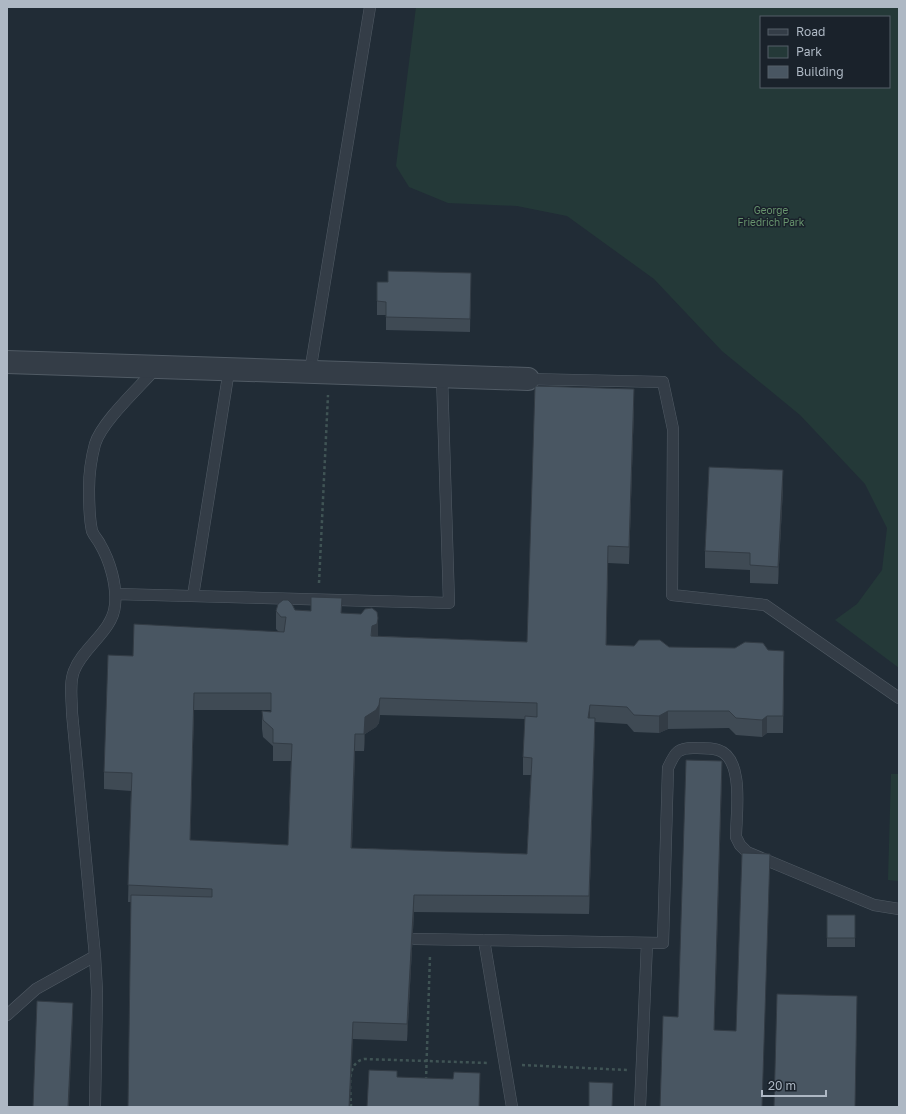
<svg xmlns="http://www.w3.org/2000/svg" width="906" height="1114" font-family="'Golos Text',sans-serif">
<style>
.green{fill:#243938;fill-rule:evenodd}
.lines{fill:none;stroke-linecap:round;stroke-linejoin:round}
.service-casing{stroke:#515b65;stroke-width:12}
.minor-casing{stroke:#515b65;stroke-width:24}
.path{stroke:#405455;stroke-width:2.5;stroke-dasharray:3 3;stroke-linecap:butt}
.service{stroke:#343d47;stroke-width:11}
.minor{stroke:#343d47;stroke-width:22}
.wall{fill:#3f4a54;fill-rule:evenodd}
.shaded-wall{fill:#333c45}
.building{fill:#495662;stroke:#333c45;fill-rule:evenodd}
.labels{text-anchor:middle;stroke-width:3;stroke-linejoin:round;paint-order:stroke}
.park-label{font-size:10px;fill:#67936d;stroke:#1a222b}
</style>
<rect width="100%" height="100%" fill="#212c36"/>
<path class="green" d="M416 7H899V668L835 620 857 604 882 570 887 528 865 484 800 415 722 351 654 279 567 216 517 206 448 203 409 187 396 166ZM761 17H889V87H761Z
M891 774H899V881L888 880Z"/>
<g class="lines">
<defs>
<path id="service" d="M310 372 370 7
M528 379 663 382 673 429 672 595 765 605 899 698
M116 594 449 603 442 376
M193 596 229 370
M415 939 663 943 668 768C675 752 678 747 697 748 703 748 712 748 718 750 745 758 736 815 736 837L740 845 747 852 874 905 899 909
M484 940 512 1107
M7 1015 36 989 95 956
M95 1107 97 991 95 956 72 713C72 700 69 683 74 671 83 647 113 631 115 605 117 585 110 561 100 544 98 540 94 536 92 531 89 517 89 503 89 489 89 474 91 459 95 444 102 421 141 386 158 366
M640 1107 647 943"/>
<path id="minor" d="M7 362 528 379"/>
</defs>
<use href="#service" class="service-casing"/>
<use href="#minor" class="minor-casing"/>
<path class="path" d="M319 583 328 395
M522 1065 627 1070
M426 1080 430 955
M351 1107C351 1091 345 1063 364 1059L489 1063"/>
<use href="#service" class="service"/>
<use href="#minor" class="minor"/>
</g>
<path class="wall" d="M471 273 470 332 386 330V315H377V282H388Z
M634 406 629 564 608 563 606 645 768 650 784 669 783 733H767L762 737 736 735 729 728 668 729 659 733 634 732 627 724 595 722 589 914 414 912 407 1041 353 1039 131 902H128L131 791 104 789V772L133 656 279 632 276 629V611L295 610 342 613 378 635V636L527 642ZM194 710H271V712L262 711V729L263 737 273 746V761H291L288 845 190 840ZM380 715 525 719 523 757V775H531L527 854 352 848 355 751H364L365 734 376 727 379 723Z
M783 488 778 584 750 583V570L705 568V551Z
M827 915H855V947H827Z"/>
<path class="shaded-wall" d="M634 389V406L629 564V547Z
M783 470V488L778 584V567Z
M608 546V563L606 662V645Z
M378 618V635L377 641 372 643V626Z
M194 693V710L190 857V840Z
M380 698 379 723 376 727 365 734 364 751V734L365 717Z
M590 705V722L588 718Z
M668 711V729L659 733V716Z
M767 716V733L762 737V720Z
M595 718V735L589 914V896Z
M355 734V751L351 865V848Z
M722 761V779L714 1048V1030Z
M414 895V912L407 1041V1024Z
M857 996V1013L855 1107Z
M73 1003V1016L69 1107H68Z
M353 1022V1039L350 1107H349Z"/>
<path class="building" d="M388 271 471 273 470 319 386 317V302L377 301V282H388Z
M535 386 634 389 629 547 608 546 606 645 634 646 639 640H660L669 647 735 648 745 642 763 643 768 650 784 651 783 716H767L762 720 736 718 729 711H668L659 716 634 715 627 707 590 705 588 718H595L589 896 414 895 407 1024 353 1022 349 1107H128L131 895 212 897V889L128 885 132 773 104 772 108 655 133 656 134 624 284 632 286 617H281L276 611 278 604 283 600H288L292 604 295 610 311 611V597L342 598 341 613 361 614 365 609 372 608 377 612 378 618 377 624 372 626 371 636 527 642ZM194 693H271V712L262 711 263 720 273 729V743L292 744 288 845 190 840ZM380 698 537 703V717L525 716 523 757 532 758 527 854 351 848 355 734H364L365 717 376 710 379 705Z
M709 467 783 470 778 567 750 565V553L705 551Z
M686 760 722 761 714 1030 736 1031 742 853 770 854 762 1107H660L663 1016 678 1017Z
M827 915H855V938H827Z
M777 994 857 996 855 1107H774Z
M37 1001 73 1003 68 1107H33Z
M369 1070 397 1071V1077L453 1079 454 1072 480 1073 479 1107H367Z
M589 1082 613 1083 612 1107H589Z"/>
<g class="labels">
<g class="park-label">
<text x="771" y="214">George<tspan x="771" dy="12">Friedrich Park</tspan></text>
</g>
</g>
<rect width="906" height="1114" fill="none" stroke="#aeb8c4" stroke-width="16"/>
<rect x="760" y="16" width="130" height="72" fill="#1a222b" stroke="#555e68"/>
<rect x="768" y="29" width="20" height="6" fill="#343d47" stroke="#555e68"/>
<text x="796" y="36" font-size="12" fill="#aeb8c4">Road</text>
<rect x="768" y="46" width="20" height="12" fill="#243938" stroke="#555e68"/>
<text x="796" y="56" font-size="12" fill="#aeb8c4">Park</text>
<rect x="768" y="66" width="20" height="12" fill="#495662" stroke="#555e68"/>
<text x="796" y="76" font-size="12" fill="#aeb8c4">Building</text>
<path d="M762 1090v6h64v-6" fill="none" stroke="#aeb8c4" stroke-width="2"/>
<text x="768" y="1090" font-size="12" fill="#aeb8c4" stroke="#1a222b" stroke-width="3" paint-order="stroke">20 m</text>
</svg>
